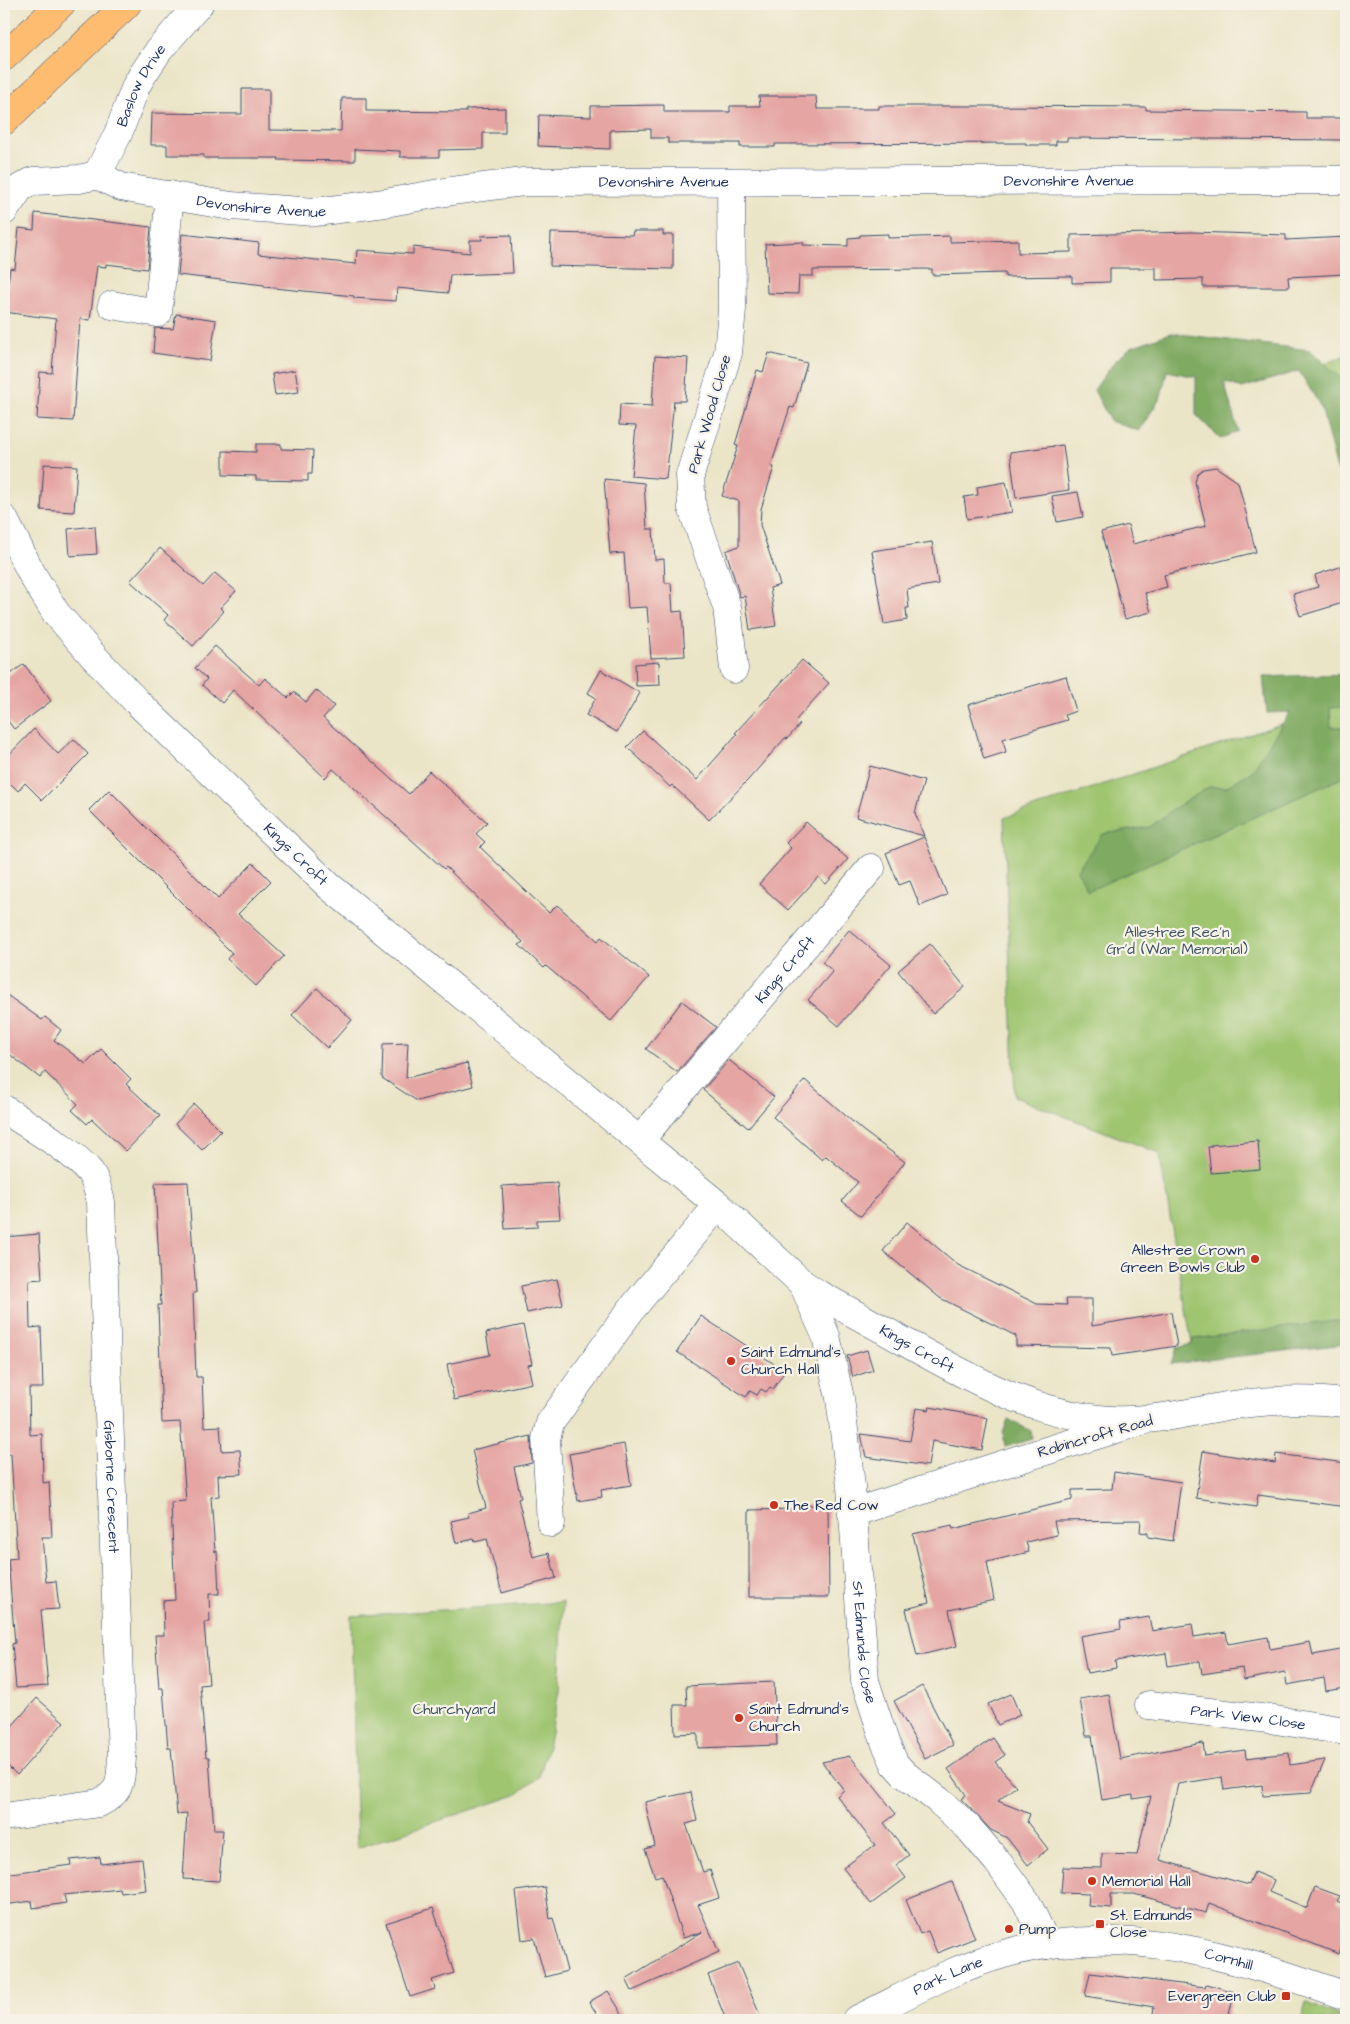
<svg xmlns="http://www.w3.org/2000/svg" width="1350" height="2024" font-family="'Architects Daughter',sans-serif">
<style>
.green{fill:#9fc56f;stroke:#5d7a66}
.forest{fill:#7faa62;stroke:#4d6c60}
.building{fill:#e5a5a3}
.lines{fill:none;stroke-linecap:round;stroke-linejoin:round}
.minor-casing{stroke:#3a4a6e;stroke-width:29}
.tertiary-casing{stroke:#3a4a6e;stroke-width:29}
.trunk-casing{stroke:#3a4a6e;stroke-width:29}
.minor{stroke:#fff;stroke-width:28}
.tertiary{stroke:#fff;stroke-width:28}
.trunk{stroke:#febc70;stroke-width:28}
.poi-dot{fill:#c8321e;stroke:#f7f3e8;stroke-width:2}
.labels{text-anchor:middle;stroke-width:4.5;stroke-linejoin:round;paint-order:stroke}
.street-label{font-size:15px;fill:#1b2f5e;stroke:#f7f3e8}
.park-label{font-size:15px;fill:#3c5462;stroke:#f7f3e8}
.poi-label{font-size:15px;fill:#1b2f5e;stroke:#f7f3e8;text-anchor:start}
</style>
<rect width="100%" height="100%" fill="#f7f3e8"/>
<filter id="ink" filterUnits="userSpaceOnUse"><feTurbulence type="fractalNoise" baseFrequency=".02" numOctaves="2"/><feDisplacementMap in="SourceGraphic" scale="10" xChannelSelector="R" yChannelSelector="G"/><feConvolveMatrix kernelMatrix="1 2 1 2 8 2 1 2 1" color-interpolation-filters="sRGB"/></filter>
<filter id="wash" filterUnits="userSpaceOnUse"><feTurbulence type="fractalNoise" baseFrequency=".0096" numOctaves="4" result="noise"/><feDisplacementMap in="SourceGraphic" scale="20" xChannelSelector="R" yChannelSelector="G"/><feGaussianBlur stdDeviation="1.12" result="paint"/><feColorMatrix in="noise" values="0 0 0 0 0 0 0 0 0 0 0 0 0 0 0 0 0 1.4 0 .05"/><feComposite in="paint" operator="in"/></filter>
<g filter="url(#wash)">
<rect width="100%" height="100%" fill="#ebe5c8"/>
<path class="green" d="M1346 355V452L1324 364Z
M1346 702V1329L1192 1344 1159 1153 1015 1097 1004 818Z
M563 1602 559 1691 549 1743 539 1777 516 1795 357 1848 351 1616Z
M1306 2002 1346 2020H1301Z"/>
<path class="forest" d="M1171 333 1310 350 1346 383V490L1336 466 1321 407 1299 371 1242 388 1224 382 1238 431 1220 439 1196 415V377L1167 371 1161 397 1139 431 1110 421 1094 390 1115 361 1131 347Z
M1346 674V707L1330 708 1331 727H1346V776L1088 891 1077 870 1103 834 1150 827 1172 810 1209 787H1226L1252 771 1290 712 1267 713 1263 677Z
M1335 1321 1346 1322V1344L1171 1364 1177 1348 1192 1344 1193 1339Z
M1008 1419 1031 1431 1032 1439 1005 1447 1003 1433Z"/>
<g id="blocks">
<path class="building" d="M242 89H269V130L341 131 342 98H366V111L466 112V109L505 108V133H483V149L439 150V157H400V151L355 149V161L278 160 279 158H204V155H167V145H151L152 113 242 114Z
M759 96H816L817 109H879V106H984L1146 107V110L1306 112V118H1346V140L1067 138V141H1056V145H1026V143L775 144V147H740V143H668V138H651V129L610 130V149L538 146 539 115 591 117V106L664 105V112H730V106H760Z
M35 213 151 227 147 269 106 264V267L97 266 90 320 80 319 73 421 37 419 40 372 52 373 56 319 4 312 10 268 15 269 19 228 34 230Z
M633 231H663V235H673V269L550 266 551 233 632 235Z
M1192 232 1286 235V240L1346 237V274L1288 277 1289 287H1203V279L1156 280V268H1110V282L1072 283V276L1005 277V273L932 275V269L813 270V276H799L798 294 767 293 765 244 803 242V245L848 246V238L860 237V235L888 234V238L950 236V242L1018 240V253L1071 252V235Z
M182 234 259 243 258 254 356 264 357 250 413 254V247L470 253V240H482L481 236 511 235 513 273 450 275 448 293 397 288 396 301 354 298V296L264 287V285L178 275Z
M176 314 216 320 210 361 153 353 155 328 173 329Z
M769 353 807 363 794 408 790 407 771 466 774 467 761 509 760 525 780 585 770 588 776 626 750 630 745 596 740 597 726 551 739 546V501L722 496 738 446 735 445 757 370 763 372Z
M655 356 688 358 685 401H674L666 479 631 476 636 426 619 425 620 404 652 406Z
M295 370 299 392 275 395 272 374Z
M256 444H281V449L313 450 312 474H308V481L256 480V476L223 475V451L256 452Z
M1063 445 1069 490 1016 498 1010 452Z
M44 464 77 466 74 512 41 510Z
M1216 467 1238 482 1256 552 1164 575 1167 587 1145 593 1151 612 1125 619 1101 532 1128 525 1133 544 1206 526 1195 482 1197 474 1203 469Z
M604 479 644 483 647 529H653L655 560 664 559 665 583H671L673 612 682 611 685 656 651 658 647 607 628 608 624 553 610 554Z
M1006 482 1012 512 967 519 964 497 978 495 977 487Z
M1078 492 1083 517 1057 522 1052 496Z
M95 526 97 554 70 556 68 529Z
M932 542 938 584 907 589 909 608H906L907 620 884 624 872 551Z
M160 548 203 586 215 573 236 591 220 608 224 611 193 646 164 620 168 615 130 581Z
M1346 565V602L1300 616 1293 594 1318 587 1315 575Z
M215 646 259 685 265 678 288 698 294 692 306 702 316 690 334 706 323 718 409 794 429 771 487 822 476 834 485 842 480 847 549 913 557 905 598 941 601 937 649 977 611 1021 546 966 544 968 519 945 523 942 446 867 444 869 333 769 325 778 233 690 222 703 202 685 207 679 195 668Z
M802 660 829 683 796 720 800 724 787 739 785 738 748 780 709 820 672 785 670 787 627 747 643 731 697 780 737 734 735 733Z
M659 662 660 685 636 686 635 664Z
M24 664 51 701 14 729 4 716V679Z
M601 670 640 693 617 732 586 715 596 698 588 693Z
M1066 676 1076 711 1065 715 1067 720 1003 739 1006 752 984 759 968 705Z
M34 729 58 754 74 739 88 754 42 800 25 783 18 791 4 777V760Z
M870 766 924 781 915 813 924 836 856 817Z
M109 790 218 899 253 863 271 881 238 914 284 956 256 986 227 959 232 953 89 810Z
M806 822 848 859 826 884 818 877 788 910 759 884 791 848 786 843Z
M924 837 947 895 920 906 910 881 899 885 886 853Z
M849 930 891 965 839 1026 808 1000 833 971 822 962Z
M930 944 965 987 933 1014 898 971Z
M317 988 352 1020 327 1048 292 1015Z
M4 993 42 1020 45 1017 61 1030 54 1040 86 1064 101 1049 131 1079 126 1084 160 1116 126 1151 92 1119 87 1124 72 1110 78 1104 45 1072 40 1078 4 1050Z
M682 1001 716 1027 677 1072 646 1049Z
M408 1043 406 1078 467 1063 473 1086 417 1101 382 1078 383 1044Z
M729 1060 774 1097 748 1128 703 1090Z
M805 1080 862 1130 905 1162 861 1216 842 1201 858 1182 826 1156 822 1160 773 1117Z
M194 1104 221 1131 202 1150 175 1124Z
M1258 1141 1260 1169 1211 1173 1208 1147H1211V1145Z
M188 1182 196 1293H193L196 1377H202L204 1427 220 1426 222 1451 240 1450 242 1474 218 1475 219 1496 211 1497 215 1552 217 1551 219 1594H209L210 1622H204L209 1684 200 1685 206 1757H209L214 1830H223L219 1881 183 1879 187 1813 177 1814 171 1748H168L163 1688H159L155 1635H164L163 1601 175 1600 171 1502 186 1501 180 1422 162 1423 158 1305H161L155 1183Z
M557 1183 560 1219 537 1220V1227L505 1229 502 1186Z
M907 1222 958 1265 1037 1304 1067 1305 1066 1299H1092V1326L1171 1312 1177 1346 1112 1356 1111 1348 1016 1346V1336L940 1298 883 1251Z
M39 1234 42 1279 29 1280 30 1328 41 1327 43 1388H29L30 1435 42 1434 43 1483 49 1482 52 1537H42L46 1582 56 1581 59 1609 41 1610 48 1686 16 1688 12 1644 15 1643 8 1559 17 1558 11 1454H4V1237Z
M557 1279 563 1305 527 1313 521 1286Z
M701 1316 785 1371 773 1389 770 1387 766 1392 761 1389 757 1395 750 1391 746 1397 677 1352Z
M523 1325 532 1364 528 1365 532 1383 454 1400 447 1364 490 1355 486 1333Z
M867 1350 873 1370 853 1377 847 1356Z
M930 1407 988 1418 982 1450 932 1441 928 1466 866 1457 861 1434 910 1441 916 1408 929 1410Z
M531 1436 532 1463 514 1467 521 1498 518 1499 533 1557 549 1553 556 1578 502 1593 487 1539 475 1542 474 1539 456 1543 451 1521 469 1517 468 1513 486 1508 472 1450Z
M624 1444 631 1485 601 1490 602 1497 578 1501 569 1454Z
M1203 1451 1275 1463 1276 1454 1346 1463V1507L1258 1495 1256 1507 1196 1498Z
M1114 1472 1181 1482 1173 1541 1148 1537V1533L1140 1532 1141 1520 1054 1521 1057 1535 1026 1542 1029 1552 987 1562 994 1600 949 1610 957 1646 917 1656 906 1609 929 1603 913 1534 952 1525 953 1529 1072 1500V1490L1112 1489Z
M796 1505H828L829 1597H749V1510L796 1509Z
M1149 1617 1152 1631 1192 1624 1194 1637 1226 1632 1228 1644 1268 1637 1270 1649 1310 1642 1313 1655 1346 1649V1688L1326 1691 1324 1678 1287 1685 1285 1672 1244 1680 1242 1668 1202 1674 1200 1661 1168 1666 1166 1653 1115 1661 1116 1668 1087 1673 1080 1636 1121 1629 1120 1622Z
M774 1682 777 1745 698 1748V1733L675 1734 674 1705H687L686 1686Z
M922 1686 953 1745 925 1759 894 1701Z
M1011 1694 1020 1715 998 1725 988 1704Z
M1109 1694 1120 1759 1203 1743 1205 1756 1245 1750 1246 1758 1289 1753 1290 1765 1325 1760 1311 1793 1263 1796 1262 1785 1224 1790 1222 1777 1178 1784 1160 1860 1249 1885 1254 1872 1274 1880 1269 1892 1307 1908 1315 1887 1340 1896 1337 1901 1346 1905V1935L1339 1954 1209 1903 1206 1913 1134 1894H1111V1908L1088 1906 1089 1894 1061 1893 1063 1867 1102 1868V1854L1137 1855 1151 1796 1133 1799V1795L1102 1800 1092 1736H1086L1080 1699Z
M37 1698 64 1722 17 1775 4 1762V1735Z
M993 1738 1005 1755 995 1762 1016 1786 998 1801 1030 1814 1027 1822 1048 1849 1028 1865 1007 1838 991 1830 961 1799 966 1795 948 1769Z
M850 1756 896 1814 884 1823 909 1855 896 1865 906 1878 871 1904 843 1868 875 1845 837 1796 844 1790 822 1762Z
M691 1792 697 1821 686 1824 703 1872 710 1870 719 1898 698 1905 719 1952 632 1991 626 1979 702 1932 683 1938 662 1875 655 1877 645 1849 655 1846 645 1802Z
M100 1857 101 1864 142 1859 146 1890 121 1893 120 1889 64 1895 66 1903 33 1908 32 1901 4 1905V1874L71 1865 70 1860Z
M952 1882 975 1938 937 1953 928 1931 920 1934 906 1900Z
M545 1887 550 1919 553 1918 567 1971 545 1977 534 1938 522 1940 516 1891Z
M433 1908 454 1973 432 1980 435 1989 410 1997 386 1923Z
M738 1963 762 2020H726L708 1975Z
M1090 1973 1205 1987 1206 1984 1235 1992 1227 2020H1152L1154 2007 1085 1996Z
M608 1991 626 2020H601L589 2002Z"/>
</g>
</g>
<g filter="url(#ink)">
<use href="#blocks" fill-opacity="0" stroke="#3a4a6e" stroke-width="1"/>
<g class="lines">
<defs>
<g id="minor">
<path id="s1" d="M97 175 118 134 136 86 143 74 159 50 199 4"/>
<path d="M731 182 732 309 728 353 690 475 692 508 727 607 734 669"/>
<path id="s2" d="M4 211 20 188 33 181 79 179 97 175 121 187 143 191 231 206 315 212 385 203 451 191 524 182 1346 180"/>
<path d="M112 305 158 313 170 195"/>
<path id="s3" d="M4 1109C29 1126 72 1150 90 1172 96 1180 98 1191 101 1202L122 1757C120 1781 123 1791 99 1803L4 1817"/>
<path id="s4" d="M640 1140 871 868"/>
<path id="s5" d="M803 1284 826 1336 840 1398 851 1486 865 1681 885 1742 895 1764 904 1774 938 1800 967 1826 997 1861 1026 1901 1047 1945"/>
<path d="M852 1513 1004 1464 1139 1422"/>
<path d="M551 1523 546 1439 550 1423 630 1311 718 1205"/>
<path id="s6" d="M1149 1705 1269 1719 1346 1731"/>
</g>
<g id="tertiary">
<path id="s7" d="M4 519 33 576 56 613 95 658 137 702 329 886 718 1205 803 1284 818 1294C850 1311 882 1329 914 1347 975 1381 1039 1416 1110 1420 1149 1422 1187 1413 1226 1406 1266 1400 1306 1398 1346 1403"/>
<path id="s8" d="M856 2020C904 1997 952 1968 1004 1954 1122 1920 1235 1957 1346 1996"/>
</g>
<path id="trunk" d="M4 57 61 4
M4 121 127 4"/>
</defs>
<use href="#minor" class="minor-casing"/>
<use href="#tertiary" class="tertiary-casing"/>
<use href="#trunk" class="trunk-casing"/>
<use href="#minor" class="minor"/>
<use href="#tertiary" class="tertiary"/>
<use href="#trunk" class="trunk"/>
</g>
</g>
<g class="poi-dot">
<circle cx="1255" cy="1259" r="5"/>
<circle cx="731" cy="1361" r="5"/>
<circle cx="774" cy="1505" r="5"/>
<circle cx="739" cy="1718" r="5"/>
<circle cx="1092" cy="1881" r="5"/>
<rect x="1095" y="1919" width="10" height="10" rx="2.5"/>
<circle cx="1009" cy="1929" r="5"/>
<rect x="1281" y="1991" width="10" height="10" rx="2.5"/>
</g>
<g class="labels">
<g class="street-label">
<text dy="5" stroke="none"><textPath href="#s1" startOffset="100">Baslow Drive</textPath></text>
<text dy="5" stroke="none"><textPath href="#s2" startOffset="681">Devonshire Avenue</textPath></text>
<text dy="5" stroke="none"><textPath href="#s2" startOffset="1086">Devonshire Avenue</textPath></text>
<text dy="5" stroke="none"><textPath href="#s2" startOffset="276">Devonshire Avenue</textPath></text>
<text transform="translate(709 414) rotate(-74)" y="5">Park Wood Close</text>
<text dy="5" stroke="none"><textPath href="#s7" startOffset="448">Kings Croft</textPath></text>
<text dy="5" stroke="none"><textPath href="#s4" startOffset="224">Kings Croft</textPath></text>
<text dy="5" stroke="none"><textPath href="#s7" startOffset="1244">Kings Croft</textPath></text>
<text transform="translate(1095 1436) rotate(-16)" y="5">Robincroft Road</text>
<text dy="5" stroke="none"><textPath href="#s3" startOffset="424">Gisborne Crescent</textPath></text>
<text dy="5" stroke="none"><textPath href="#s5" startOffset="366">St Edmunds Close</textPath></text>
<text dy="5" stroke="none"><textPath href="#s6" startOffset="100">Park View Close</textPath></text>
<text dy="5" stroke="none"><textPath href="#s8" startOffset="390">Cornhill</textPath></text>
<text dy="5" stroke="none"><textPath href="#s8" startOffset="102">Park Lane</textPath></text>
</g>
<g class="park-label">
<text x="1177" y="937">Allestree Rec'n<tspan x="1177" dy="17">Gr'd (War Memorial)</tspan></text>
<text x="454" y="1714">Churchyard</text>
</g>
<g class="poi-label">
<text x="1245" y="1255" text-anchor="end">Allestree Crown<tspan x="1245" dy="17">Green Bowls Club</tspan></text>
<text x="741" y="1357">Saint Edmund's<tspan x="741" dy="17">Church Hall</tspan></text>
<text x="784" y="1510">The Red Cow</text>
<text x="749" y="1714">Saint Edmund's<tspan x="749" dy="17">Church</tspan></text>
<text x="1102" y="1886">Memorial Hall</text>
<text x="1110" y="1920">St. Edmunds<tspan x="1110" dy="17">Close</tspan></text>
<text x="1019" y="1934">Pump</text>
<text x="1276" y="2001" text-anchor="end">Evergreen Club</text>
</g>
</g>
<rect width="1350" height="2024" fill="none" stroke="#f7f3e8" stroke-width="20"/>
</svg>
